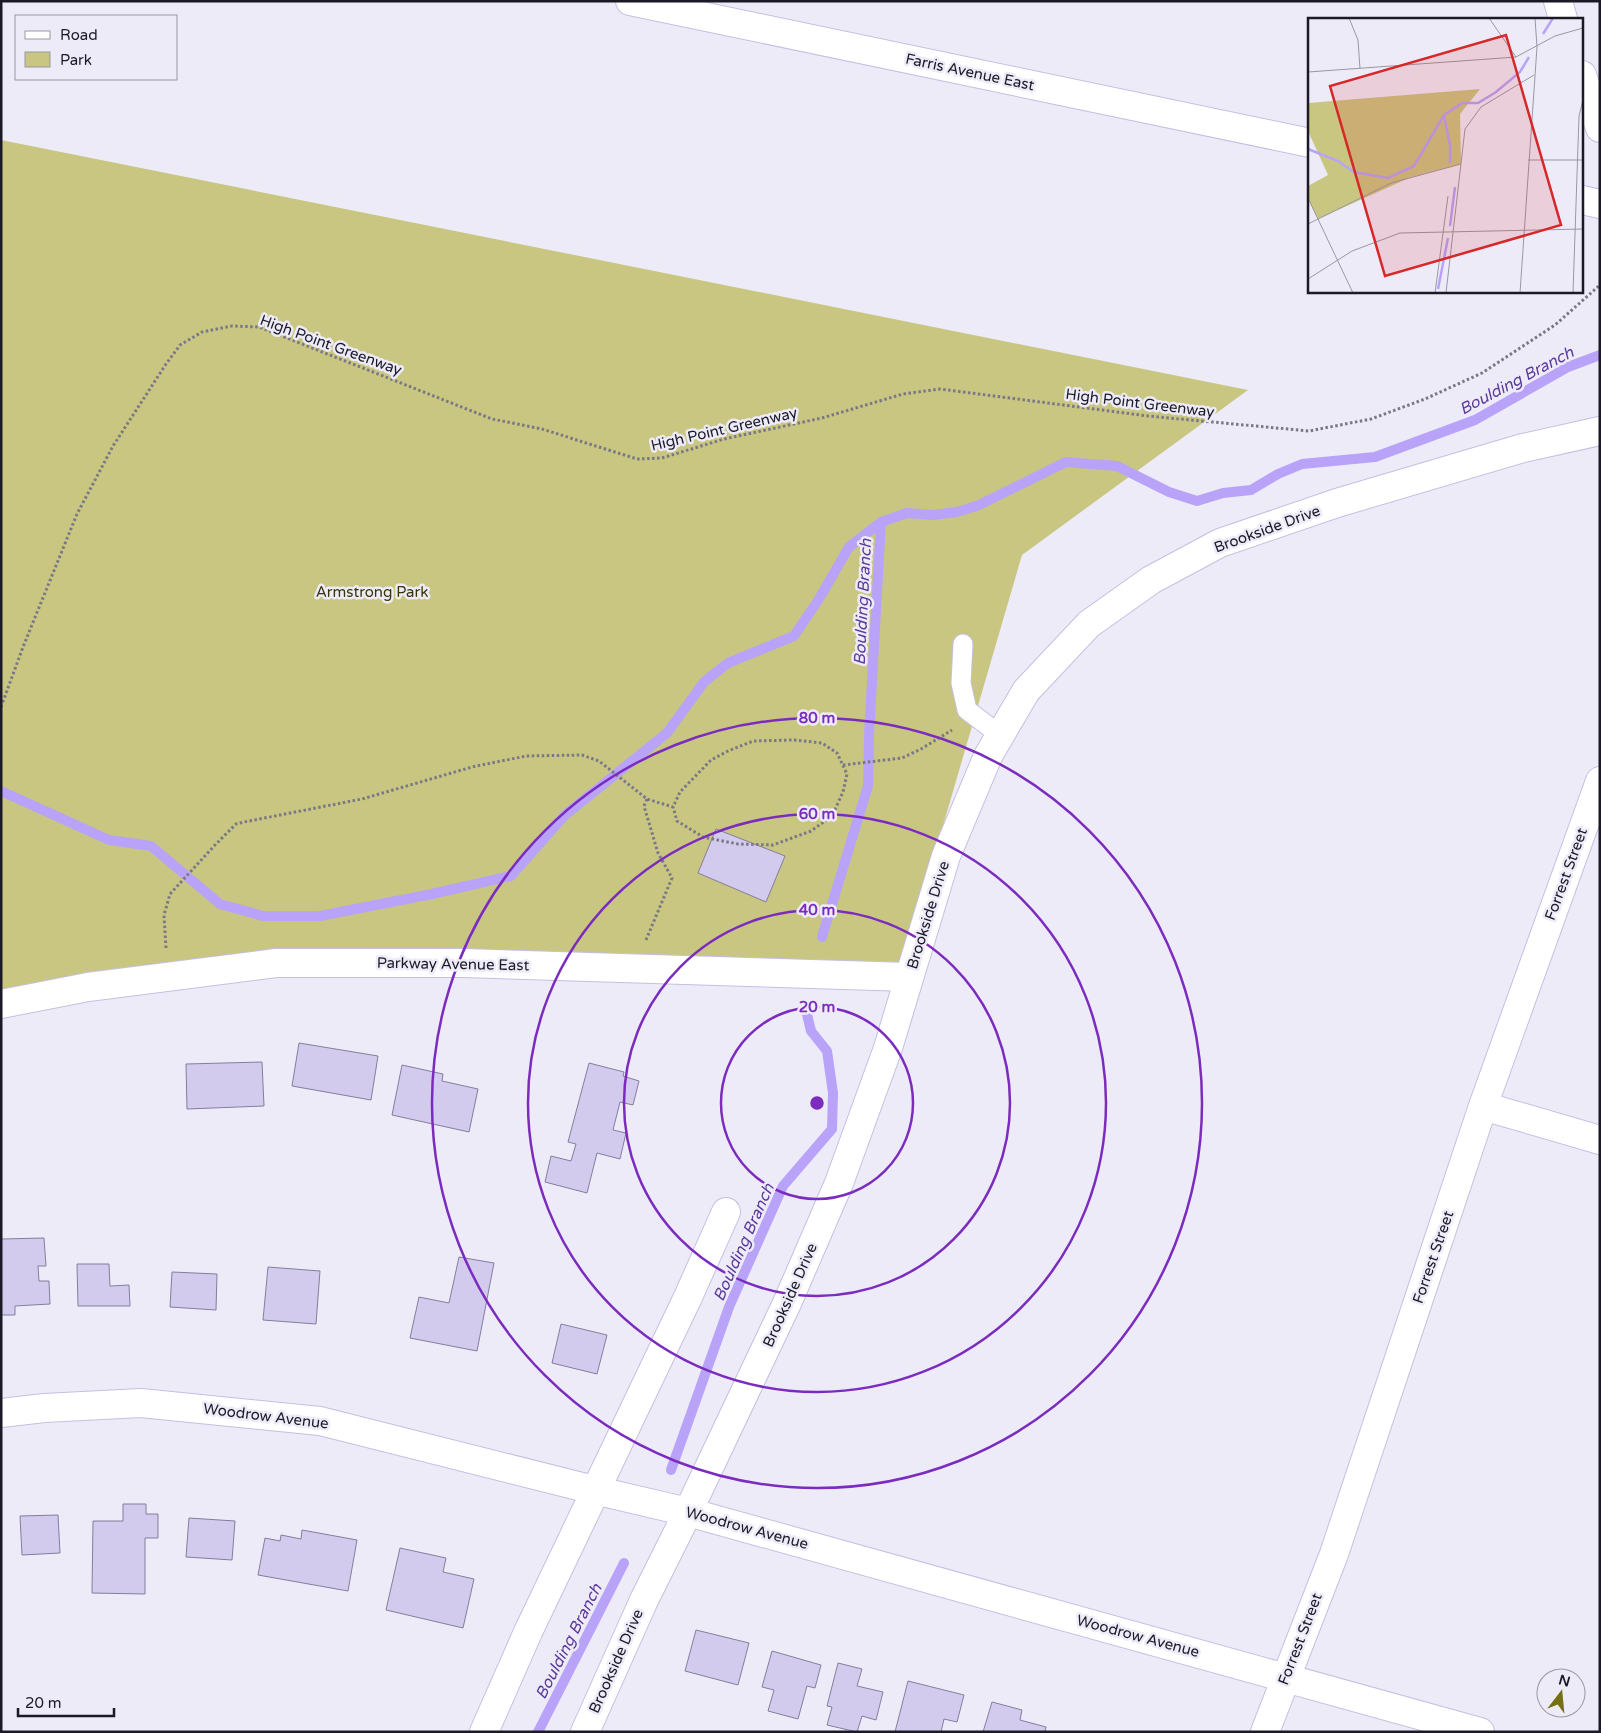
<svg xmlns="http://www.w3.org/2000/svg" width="1601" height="1733" font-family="'Varela Round',sans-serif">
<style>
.green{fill:#c9c682}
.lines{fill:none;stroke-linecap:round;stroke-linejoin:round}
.stream{stroke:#b8a3f9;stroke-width:10}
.building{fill:#d2cbed;stroke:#847d9d}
.service-casing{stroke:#c5bfe1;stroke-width:21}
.minor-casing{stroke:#c5bfe1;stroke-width:30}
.path{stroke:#7b7885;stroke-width:3;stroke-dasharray:2.5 2.5;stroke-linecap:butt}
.service{stroke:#fff;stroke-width:19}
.minor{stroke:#fff;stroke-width:28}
.ring{fill:none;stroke:#7b2cbf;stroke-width:2.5}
.labels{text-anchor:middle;stroke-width:5;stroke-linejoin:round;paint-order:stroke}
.street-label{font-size:15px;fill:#1c1926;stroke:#eeebf9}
.park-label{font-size:15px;fill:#373409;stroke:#eeebf9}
.water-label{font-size:16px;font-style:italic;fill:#5a399b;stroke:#eeebf9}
.inset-river{fill:none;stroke:#b8a3f9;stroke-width:2.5}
.inset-road{fill:none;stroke:#9a97a5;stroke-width:1}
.view{fill:#d62828;fill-opacity:0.15;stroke:#d62828;stroke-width:2.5}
.inset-edge{fill:none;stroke:#1c1926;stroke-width:2.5}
.centre{fill:#7b2cbf;stroke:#eeebf9;stroke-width:2.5}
.ring-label{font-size:15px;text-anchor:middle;font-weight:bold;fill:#7b2cbf;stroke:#eeebf9;stroke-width:5;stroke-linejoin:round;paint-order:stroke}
</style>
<rect width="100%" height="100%" fill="#eeebf9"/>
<path class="green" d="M1 140 1248 390 1022 555 928 877 908 977 276 963 1 1005Z"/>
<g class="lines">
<path class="stream" d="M1 791 109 840 151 846 220 904 263 916H320L432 894 511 876 565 815 667 733 704 682 728 663 794 636 819 599 849 547 881 522 907 513 933 515 957 512 979 505 1066 462 1117 466 1169 492 1197 501 1223 493 1251 490 1278 474 1302 464 1375 457 1475 420 1568 367 1600 355
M822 937 868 786 869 735 881 522
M671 1470 729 1307 783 1186 832 1129 833 1093 827 1051 811 1031 806 1010
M538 1732 624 1563"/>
</g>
<path class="building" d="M716 829 785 856 766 902 698 873Z
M299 1043 378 1056 371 1100 292 1086Z
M262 1062 264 1106 187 1109 186 1064Z
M589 1063 624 1072 623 1076 639 1081 633 1105 620 1102 613 1130 626 1133 620 1159 597 1153 587 1193 545 1182 551 1156 571 1161 576 1144 568 1142Z
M402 1065 443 1074 442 1081 478 1089 469 1132 392 1115Z
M44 1238 46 1266H38L39 1281H49L50 1304 15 1306V1315H1V1239Z
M459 1257 494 1263 477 1351 410 1338 419 1297 449 1303Z
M77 1264H109L110 1286 129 1285 130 1306H78Z
M268 1267 320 1271 316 1324 263 1320Z
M172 1272 217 1274 216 1310 170 1307Z
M561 1324 607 1335 597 1374 552 1363Z
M123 1504H146V1514H158V1538H145V1594L92 1593 93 1521H123Z
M58 1515 60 1553 22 1555 20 1516Z
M189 1518 235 1521 232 1560 186 1557Z
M302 1530 357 1540 348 1591 258 1575 265 1538 280 1541 281 1535 301 1539Z
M400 1548 446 1558 443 1572 474 1579 463 1628 386 1610Z
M696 1630 749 1643 738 1685 685 1671Z
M772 1651 821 1665 815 1688 807 1686 798 1719 768 1711 774 1690 762 1687Z
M838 1663 862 1669 857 1686 883 1692 876 1720 862 1716 857 1732 827 1725 832 1707 827 1706Z
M908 1681 964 1695 957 1722 944 1719 941 1732H895Z
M992 1702 1022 1710 1020 1720 1046 1727 1045 1732H983Z"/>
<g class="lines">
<defs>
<path id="service" d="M963 644 961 683 967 710 1000 735"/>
<path id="minor" d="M630 1 1310 143
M1558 1 1563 19
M1582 75 1600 128
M1582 200 1600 204
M1 1004 88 987 276 963H463L908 977
M1483 1106 1600 1140
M1 1413 44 1408 141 1403 320 1421 594 1490 688 1512 1480 1732
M484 1732 528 1632 688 1297 726 1212
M585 1732 644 1600 688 1512 788 1301 839 1183 888 1048 946 856 988 756 1026 691 1089 624 1151 580 1220 543 1337 503 1523 448 1600 431
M1265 1732 1334 1554 1483 1106 1600 781"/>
</defs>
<use href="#service" class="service-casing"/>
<use href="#minor" class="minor-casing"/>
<path class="path" d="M1 707 23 647 77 514 113 446 166 364 180 345 202 332 232 326 259 327 492 419 542 429 637 459 662 458 724 439 822 418 903 394 940 389 1148 416 1309 431 1371 419 1425 399 1482 373 1555 325 1600 285
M843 765 902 758 921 749 952 730
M646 940 672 878 658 853 644 806 647 799
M166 948 164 915 170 894 215 845 236 824 244 822 362 799 472 767 526 756 582 755 599 761 647 799 673 807 680 792 711 760 728 751 753 741 794 740 822 743 837 753 847 774 843 792 832 816 811 831 773 845 738 844 703 837 677 821 673 807"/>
<use href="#service" class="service"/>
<use href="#minor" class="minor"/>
</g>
<g class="ring">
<circle cx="817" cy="1103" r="96"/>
<circle cx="817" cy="1103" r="193"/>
<circle cx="817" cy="1103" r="289"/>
<circle cx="817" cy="1103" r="385"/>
</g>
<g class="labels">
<g class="street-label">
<text transform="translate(970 72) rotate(12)" y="5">Farris Avenue East</text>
<text transform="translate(331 345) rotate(20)" y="5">High Point Greenway</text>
<text transform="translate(1140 403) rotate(7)" y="5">High Point Greenway</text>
<text transform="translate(724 429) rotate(-13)" y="5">High Point Greenway</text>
<text transform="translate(1267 529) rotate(-20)" y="5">Brookside Drive</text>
<text transform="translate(1566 874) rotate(-70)" y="5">Forrest Street</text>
<text transform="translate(928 915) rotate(-73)" y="5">Brookside Drive</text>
<text transform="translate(453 964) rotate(1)" y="5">Parkway Avenue East</text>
<text transform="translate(1433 1257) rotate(-71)" y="5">Forrest Street</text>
<text transform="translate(790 1295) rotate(-66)" y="5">Brookside Drive</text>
<text transform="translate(266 1416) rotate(7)" y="5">Woodrow Avenue</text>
<text transform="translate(747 1528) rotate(15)" y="5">Woodrow Avenue</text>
<text transform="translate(1138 1636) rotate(15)" y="5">Woodrow Avenue</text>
<text transform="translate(1300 1639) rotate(-69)" y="5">Forrest Street</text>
<text transform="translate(616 1661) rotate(-66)" y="5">Brookside Drive</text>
</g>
<g class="park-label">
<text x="372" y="597">Armstrong Park</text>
</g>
<g class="water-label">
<text transform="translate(1516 380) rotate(-28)" y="6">Boulding Branch</text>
<text transform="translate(862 602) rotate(-87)" y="6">Boulding Branch</text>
<text transform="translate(743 1242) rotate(-66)" y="6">Boulding Branch</text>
<text transform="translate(568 1641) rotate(-63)" y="6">Boulding Branch</text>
</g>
</g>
<g transform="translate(1308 18)">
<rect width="275" height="275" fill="#eeebf9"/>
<path d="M172 71 152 96 153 146 103 159 10 201 0 181V168L20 157 0 113V85Z" fill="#c9c682"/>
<path class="inset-river" d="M235 16 245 0M136 97 154 85H170L188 74 212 54 221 39M136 98 142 127V145M0 131 30 143 46 154 80 160 106 148 136 97M142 208 147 169M130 271 140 220"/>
<path class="inset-road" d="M41 0 50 22 52 51M181 0 208 39M0 54 208 39 247 18 275 10M220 142H275M0 180 45 275M0 206 83 165 153 146M0 261 44 233 92 215 275 211M127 275 140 178M138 275 157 111 173 89 226 57M212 275 229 29 227 0M265 275 271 98 275 82"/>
<path class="view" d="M198 17 253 207 77 258 22 68Z"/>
<rect width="275" height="275" class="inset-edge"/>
</g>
<circle cx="817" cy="1103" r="8" class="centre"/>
<g class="ring-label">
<text x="817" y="723">80 m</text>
<text x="817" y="819">60 m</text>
<text x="817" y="915">40 m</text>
<text x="817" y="1012">20 m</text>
</g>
<rect width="1601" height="1733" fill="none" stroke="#1c1926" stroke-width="5"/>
<rect x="15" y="15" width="162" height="65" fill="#eeebf9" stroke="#9a97a5"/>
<rect x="25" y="31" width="25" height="8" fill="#ffffff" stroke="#9a97a5"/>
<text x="60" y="40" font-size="15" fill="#1c1926">Road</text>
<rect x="25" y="52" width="25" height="15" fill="#c9c682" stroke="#9a97a5"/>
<text x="60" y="65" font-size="15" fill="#1c1926">Park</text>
<g transform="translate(1561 1693) rotate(16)"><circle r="24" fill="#eeebf9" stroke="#9a97a5"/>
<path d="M0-4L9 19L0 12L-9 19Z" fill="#757012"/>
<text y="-8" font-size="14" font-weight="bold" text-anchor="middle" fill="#1c1926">N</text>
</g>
<path d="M18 1708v8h96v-8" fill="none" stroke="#1c1926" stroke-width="2.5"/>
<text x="25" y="1708" font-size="15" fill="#1c1926" stroke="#eeebf9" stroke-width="4" paint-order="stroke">20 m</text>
</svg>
